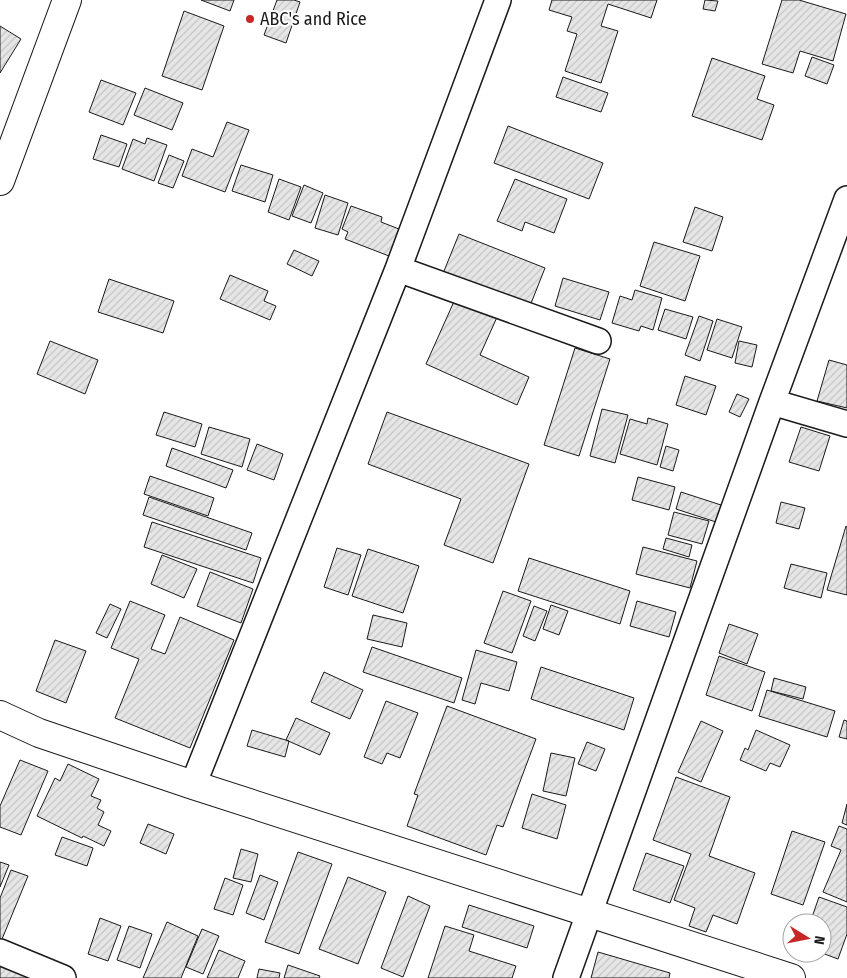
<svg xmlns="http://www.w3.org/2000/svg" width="847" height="978" font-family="'Fira Sans Condensed',sans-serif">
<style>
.building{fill:url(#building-hatch);stroke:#1a1a1a}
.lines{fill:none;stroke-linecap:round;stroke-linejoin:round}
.street-casing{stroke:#1a1a1a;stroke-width:28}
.secondary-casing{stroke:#1a1a1a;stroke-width:30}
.street{stroke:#fff;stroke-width:25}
.secondary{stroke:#fff;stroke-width:28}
.poi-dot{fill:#c62828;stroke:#fff;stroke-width:2}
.labels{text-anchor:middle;stroke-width:4;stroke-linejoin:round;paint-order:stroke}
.poi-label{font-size:18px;fill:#1a1a1a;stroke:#fff;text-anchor:start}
</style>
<defs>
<pattern id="building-hatch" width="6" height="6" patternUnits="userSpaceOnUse" patternTransform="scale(1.25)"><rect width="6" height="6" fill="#e6e6e6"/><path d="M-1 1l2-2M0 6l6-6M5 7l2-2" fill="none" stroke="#c5c5c5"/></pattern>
</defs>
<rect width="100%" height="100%" fill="#fff"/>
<path class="building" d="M201 0H234L230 11Z
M277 0H294L300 2 286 43 264 35Z
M552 0H657L651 18 608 4 601 26 618 31 601 83 565 71 577 34 567 31 572 17 549 10Z
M705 0 718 1 715 11 703 9Z
M782 0H799L846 14 833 61 800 51 793 73 762 64Z
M184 11 224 26 202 90 162 76Z
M0 26 21 39 0 73Z
M812 57 834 65 827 84 805 76Z
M712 58 765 76 757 99 774 105 762 140 692 116Z
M563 77 608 93 601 112 556 97Z
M101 80 136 93 123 125 89 112Z
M145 88 183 103 172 130 134 115Z
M227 122 249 130 225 192 182 176 192 149 213 157Z
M508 126 603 163 589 199 494 163Z
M101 135 127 144 119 167 93 159Z
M147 138 167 145 154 181 122 169 133 139 145 144Z
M169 155 184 161 173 188 158 183Z
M241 165 273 175 265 202 232 191Z
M279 179 301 187 289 220 268 212Z
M515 179 567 199 554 233 525 222 522 231 497 221Z
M304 185 323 193 311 223 292 216Z
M325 195 348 203 338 235 315 228Z
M351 206 382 217 381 222 399 229 389 256 345 239 348 232 342 229Z
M695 207 723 217 712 251 683 242Z
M459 234 545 268 528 311 442 276Z
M654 242 700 256 685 301 640 286Z
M294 250 319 261 312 276 287 264Z
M230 275 268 291 264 301 276 306 270 320 220 299Z
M563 278 609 292 600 320 555 306Z
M109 279 174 301 163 333 98 312Z
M635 290 662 298 653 330 641 326 639 331 612 323 620 296 632 300Z
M456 297 498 315 480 355 529 377 517 405 426 364Z
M665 309 693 317 686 339 658 330Z
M699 316 713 321 700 361 685 355Z
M717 319 742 327 732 358 707 350Z
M50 341 98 360 85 394 37 374Z
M739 341 757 345 752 367 735 363Z
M575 348 610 359 579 456 544 445Z
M829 360 847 365V408L817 401Z
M685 376 716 386 706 415 676 405Z
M737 394 749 399 740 417 729 412Z
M602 409 628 415 615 463 590 456Z
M164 412 202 424 195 447 156 435Z
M387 412 529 464 493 563 444 545 461 499 368 464Z
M648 418 668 424 657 465 620 454 630 419 647 424Z
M209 427 250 439 242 467 201 454Z
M801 427 830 436 819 471 789 462Z
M257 444 283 454 274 480 247 470Z
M666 446 679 450 673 471 660 467Z
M172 448 233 470 226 488 166 466Z
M150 476 214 498 208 516 144 494Z
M638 477 675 487 669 510 632 500Z
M681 492 721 505 716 522 676 509Z
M149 497 252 533 246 550 143 515Z
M781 502 805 508 799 529 776 523Z
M674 512 709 521 702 544 668 535Z
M152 522 261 558 253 583 144 547Z
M846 526 847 527V595L827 590Z
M666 538 692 545 689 557 663 549Z
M643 547 697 561 690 588 636 574Z
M337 548 361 555 348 595 324 587Z
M368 549 419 566 403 613 352 596Z
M162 555 197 569 184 598 151 584Z
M529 558 630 591 620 624 518 591Z
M791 564 827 573 821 598 784 588Z
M210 572 253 589 241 623 197 606Z
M503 591 531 601 512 653 484 643Z
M130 601 165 615 151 649 165 654 180 617 234 640 190 748 115 718 139 659 111 648Z
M637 601 676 612 669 637 630 626Z
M110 604 121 609 107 638 96 633Z
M551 605 568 611 559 635 543 629Z
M534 606 547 611 535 641 523 636Z
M373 615 407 623 402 647 367 639Z
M729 624 758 634 747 664 719 653Z
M55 640 86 651 66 703 36 691Z
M372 647 462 678 454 703 363 672Z
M476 650 517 662 509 691 481 683 475 704 462 700Z
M719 656 765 672 752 711 706 695Z
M541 667 634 698 624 730 531 699Z
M324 672 363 690 350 719 311 702Z
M774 678 806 687 803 699 771 691Z
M767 690 835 711 827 737 759 716Z
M386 701 418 713 400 758 387 753 382 764 364 757Z
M447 706 536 739 503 827 497 825 486 855 407 826 418 795 414 794Z
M296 718 330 733 320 755 286 740Z
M844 720 847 721V739L839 737Z
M701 721 723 731 701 782 678 772Z
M252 730 289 741 285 757 247 746Z
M756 730 790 745 780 767 770 763 766 771 740 760 745 748 748 750Z
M587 742 605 749 596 771 578 764Z
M551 753 575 758 566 796 543 791Z
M20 760 48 771 21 835 0 827V806Z
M68 764 99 779 91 796 101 800 97 808 104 812 98 825 111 831 104 846 83 836 82 838 37 816 55 778 60 781Z
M676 777 730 797 709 856 755 873 737 924 713 915 706 932 689 926 695 908 674 900 691 854 653 840Z
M532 794 566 805 557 839 522 828Z
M847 804V825L842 823Z
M148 824 174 834 166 854 140 843Z
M839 826 847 829V902L823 892 841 850 831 846Z
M792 831 825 842 803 905 771 894Z
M62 837 93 848 87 866 55 855Z
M241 849 258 854 251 882 233 878Z
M298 852 332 864 299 954 265 942Z
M646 853 684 866 670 903 633 890Z
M0 862 9 865 0 887Z
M11 870 28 876 0 944V898Z
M260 875 278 882 264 920 246 913Z
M348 877 386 892 358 964 319 949Z
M225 878 243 885 233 915 214 909Z
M408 896 430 906 403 977 381 968Z
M819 897 847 907V934L838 959 822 953V923H810Z
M469 905 534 926 527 948 462 927Z
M100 918 121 926 108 961 88 954Z
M167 922 198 936 181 978H143Z
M129 926 152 934 140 968 117 960Z
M445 926 474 935 469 951 516 966 512 978H428Z
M202 929 219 936 203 974 186 967Z
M219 950 245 961 238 978H207Z
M598 952 670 973 669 978H591Z
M0 961 32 978H0Z
M288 965 320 976 319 978H284Z
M259 969 280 973 279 978H257Z"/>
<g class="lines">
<defs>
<path id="street" d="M398 269 598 341
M772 402 847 424
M193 785 398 269 498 0
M0 952 63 978
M566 978 772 402 847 199"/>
<path id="secondary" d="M0 181 67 0
M0 715 39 733 193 785 791 978"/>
</defs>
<use href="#street" class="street-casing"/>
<use href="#secondary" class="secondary-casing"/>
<use href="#street" class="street"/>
<use href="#secondary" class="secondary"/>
</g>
<circle class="poi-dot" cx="250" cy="19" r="5"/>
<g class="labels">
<g class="poi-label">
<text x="260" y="25">ABC's and Rice</text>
</g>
</g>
<g transform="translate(807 938) rotate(100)"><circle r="24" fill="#ffffff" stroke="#a3a3a3"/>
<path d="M0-4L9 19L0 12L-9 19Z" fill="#c62828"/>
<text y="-8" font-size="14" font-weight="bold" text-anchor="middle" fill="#1a1a1a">N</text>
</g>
</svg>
